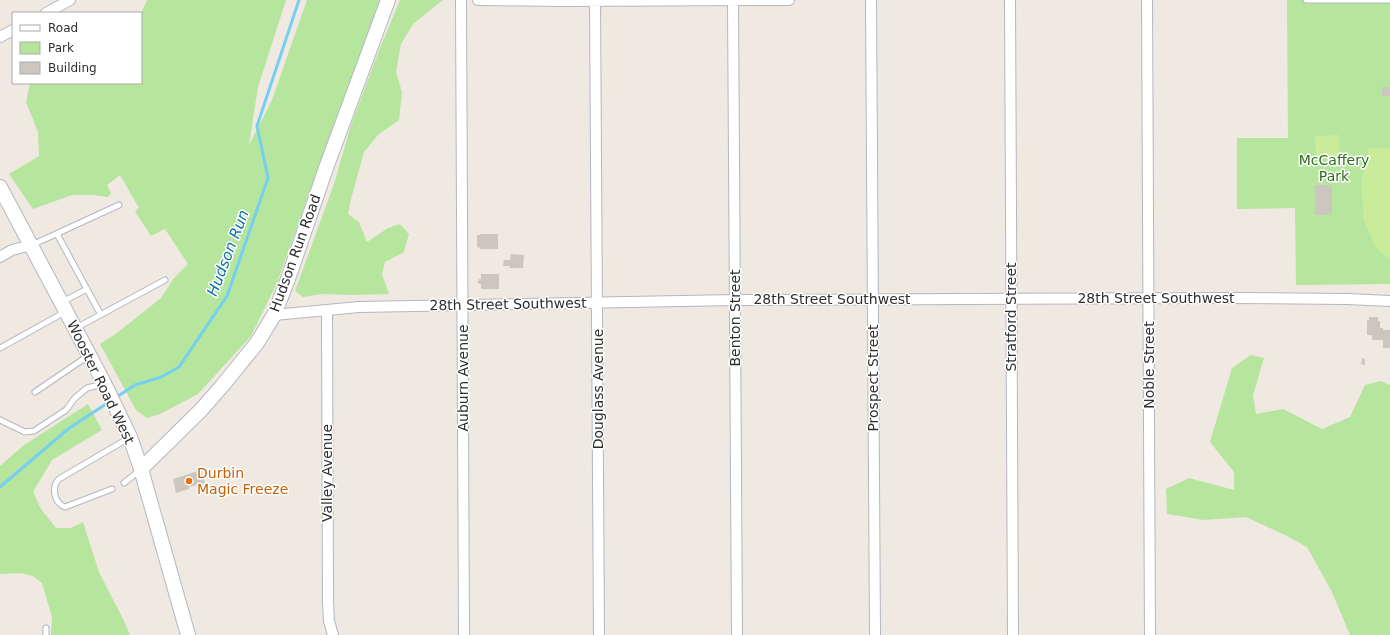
<svg xmlns="http://www.w3.org/2000/svg" width="1390" height="635" font-family="'DejaVu Sans',sans-serif">
<style>
.green{fill:#b6e59e}
.pitch{fill:#c9ec9a}
.lines{fill:none;stroke-linecap:round;stroke-linejoin:round}
.stream{stroke:#75cff0;stroke-width:3}
.building{fill:#cbc7bf}
.service-casing{stroke:#b4b7c1;stroke-width:7}
.minor-casing{stroke:#b4b7c1;stroke-width:12}
.secondary-casing{stroke:#b4b7c1;stroke-width:16}
.service{stroke:#fff;stroke-width:5}
.minor{stroke:#fff;stroke-width:10}
.secondary{stroke:#fff;stroke-width:14}
.food-dot{fill:#e8710a;stroke:#fff;stroke-width:1.5}
.labels{text-anchor:middle;stroke-width:3;stroke-linejoin:round;paint-order:stroke}
.park-label{font-size:14px;fill:#2c6e1b;stroke:#fff}
.street-label{font-size:14px;fill:#2e2e2e;stroke:#fff}
.food-label{font-size:14px;fill:#c56008;stroke:#fff;text-anchor:start}
.water-label{font-size:15px;font-style:italic;fill:#0d6fa3;stroke:#fff}
</style>
<rect width="100%" height="100%" fill="#efe9e1"/>
<path class="green" d="M147 0H286L258 87 249 145 272 100 307 0H381L323 154 277 283 251 336 198 394 160 414 147 418 136 410 100 344 117 333 161 298 174 278 188 264 165 229 151 236 135 211 139 208 120 175 107 185 111 193 108 197 92 195H72L33 209 9 174 39 156 38 132 26 102 30 83H141V13Z
M400 0H443L413 24 401 44 396 72 402 92 399 120 378 135 364 152 351 199 348 214 359 222 367 242 388 228 400 224 409 234 404 252 385 262 382 274 389 294 349 295 322 294 303 297 295 291 334 184 351 125 378 53Z
M1287 0H1390V284L1296 285 1295 208 1237 209V138H1288Z
M1251 355 1264 358 1253 395 1256 414 1283 409 1322 429 1350 417 1365 385 1381 381 1390 385V635H1350L1332 592 1307 547 1287 536 1246 517 1204 520 1167 514 1166 489 1189 478 1234 490V472L1210 442 1232 368Z
M88 404 102 430 52 460 33 492 41 509 56 528H71L83 522 99 572 125 623 130 635H51L52 617 42 583 33 576 21 573 0 574V466L24 445Z"/>
<path class="pitch" d="M1339 135V159H1316L1315 136Z
M1369 148H1390V260L1375 247 1364 220 1361 184Z"/>
<g class="lines">
<path class="stream" d="M115 398 135 385 161 377 179 367 227 296 268 178 257 126 299 0
M0 487 68 429 109 402"/>
</g>
<path class="building" d="M1382 87H1390V96H1382Z
M1315 185H1332V215H1315Z
M480 234H498V249H480V248L477 247V235H480Z
M511 254 524 255 523 268H510V266H503L504 260H510Z
M481 274H499V289H481V284H479L477 281H479V279H481Z
M1369 317H1378V321H1380V328H1383V330H1390V348H1383V340H1372V335H1367V320H1369Z
M1362 358 1365 359V365L1361 364Z
M201 470 205 483 189 487V489L176 493 173 479Z"/>
<g class="lines">
<defs>
<path id="service" d="M1306 0H1390
M57 234 101 315
M32 245 119 205
M62 302 87 289
M76 328 165 280
M0 348 65 312
M35 392 88 356
M0 420 25 432 34 431 66 410 75 398 87 388 103 384
M124 483 140 470
M112 489 65 507C54 503 51 487 59 479L129 438
M46 628V635"/>
<path id="minor" d="M461 0 464 635
M478 0 560 1 789 0
M595 0 599 635
M733 0 737 635
M871 0 875 635
M1010 0 1013 635
M1147 0 1150 635
M46 13 70 0
M0 37 13 30
M0 257 12 250 31 245
M327 310 328 602 329 621 333 635
M274 315 359 307 735 300 1230 298 1347 299 1390 301"/>
<path id="secondary" d="M0 187 104 383 130 437 141 469 188 635
M141 469 201 410 222 386 257 343 274 315 288 279 326 168 388 0"/>
</defs>
<use href="#service" class="service-casing"/>
<use href="#minor" class="minor-casing"/>
<use href="#secondary" class="secondary-casing"/>
<use href="#service" class="service"/>
<use href="#minor" class="minor"/>
<use href="#secondary" class="secondary"/>
</g>
<circle class="food-dot" cx="189" cy="481" r="4"/>
<g class="labels">
<g class="park-label">
<text x="1334" y="165">McCaffery<tspan x="1334" dy="16">Park</tspan></text>
</g>
<g class="street-label">
<text transform="translate(295 253) rotate(-70)" y="5">Hudson Run Road</text>
<text x="1156" y="303">28th Street Southwest</text>
<text x="832" y="304">28th Street Southwest</text>
<text transform="translate(508 304) rotate(-1)" y="5">28th Street Southwest</text>
<text transform="translate(1011 317) rotate(-90)" y="5">Stratford Street</text>
<text transform="translate(735 318) rotate(-90)" y="5">Benton Street</text>
<text transform="translate(1149 365) rotate(-90)" y="5">Noble Street</text>
<text transform="translate(463 378) rotate(-90)" y="5">Auburn Avenue</text>
<text transform="translate(873 378) rotate(-90)" y="5">Prospect Street</text>
<text transform="translate(101 382) rotate(64)" y="5">Wooster Road West</text>
<text transform="translate(598 389) rotate(-90)" y="5">Douglass Avenue</text>
<text transform="translate(327 473) rotate(-90)" y="5">Valley Avenue</text>
</g>
<g class="food-label">
<text x="197" y="478">Durbin<tspan x="197" dy="16">Magic Freeze</tspan></text>
</g>
<g class="water-label">
<text transform="translate(228 253) rotate(-69)" y="5">Hudson Run</text>
</g>
</g>
<rect x="12" y="12" width="130" height="72" fill="#ffffff" stroke="#ababab"/>
<rect x="20" y="25" width="20" height="6" fill="#ffffff" stroke="#ababab"/>
<text x="48" y="32" font-size="12" fill="#2e2e2e">Road</text>
<rect x="20" y="42" width="20" height="12" fill="#b6e59e" stroke="#ababab"/>
<text x="48" y="52" font-size="12" fill="#2e2e2e">Park</text>
<rect x="20" y="62" width="20" height="12" fill="#cbc7bf" stroke="#ababab"/>
<text x="48" y="72" font-size="12" fill="#2e2e2e">Building</text>
</svg>
